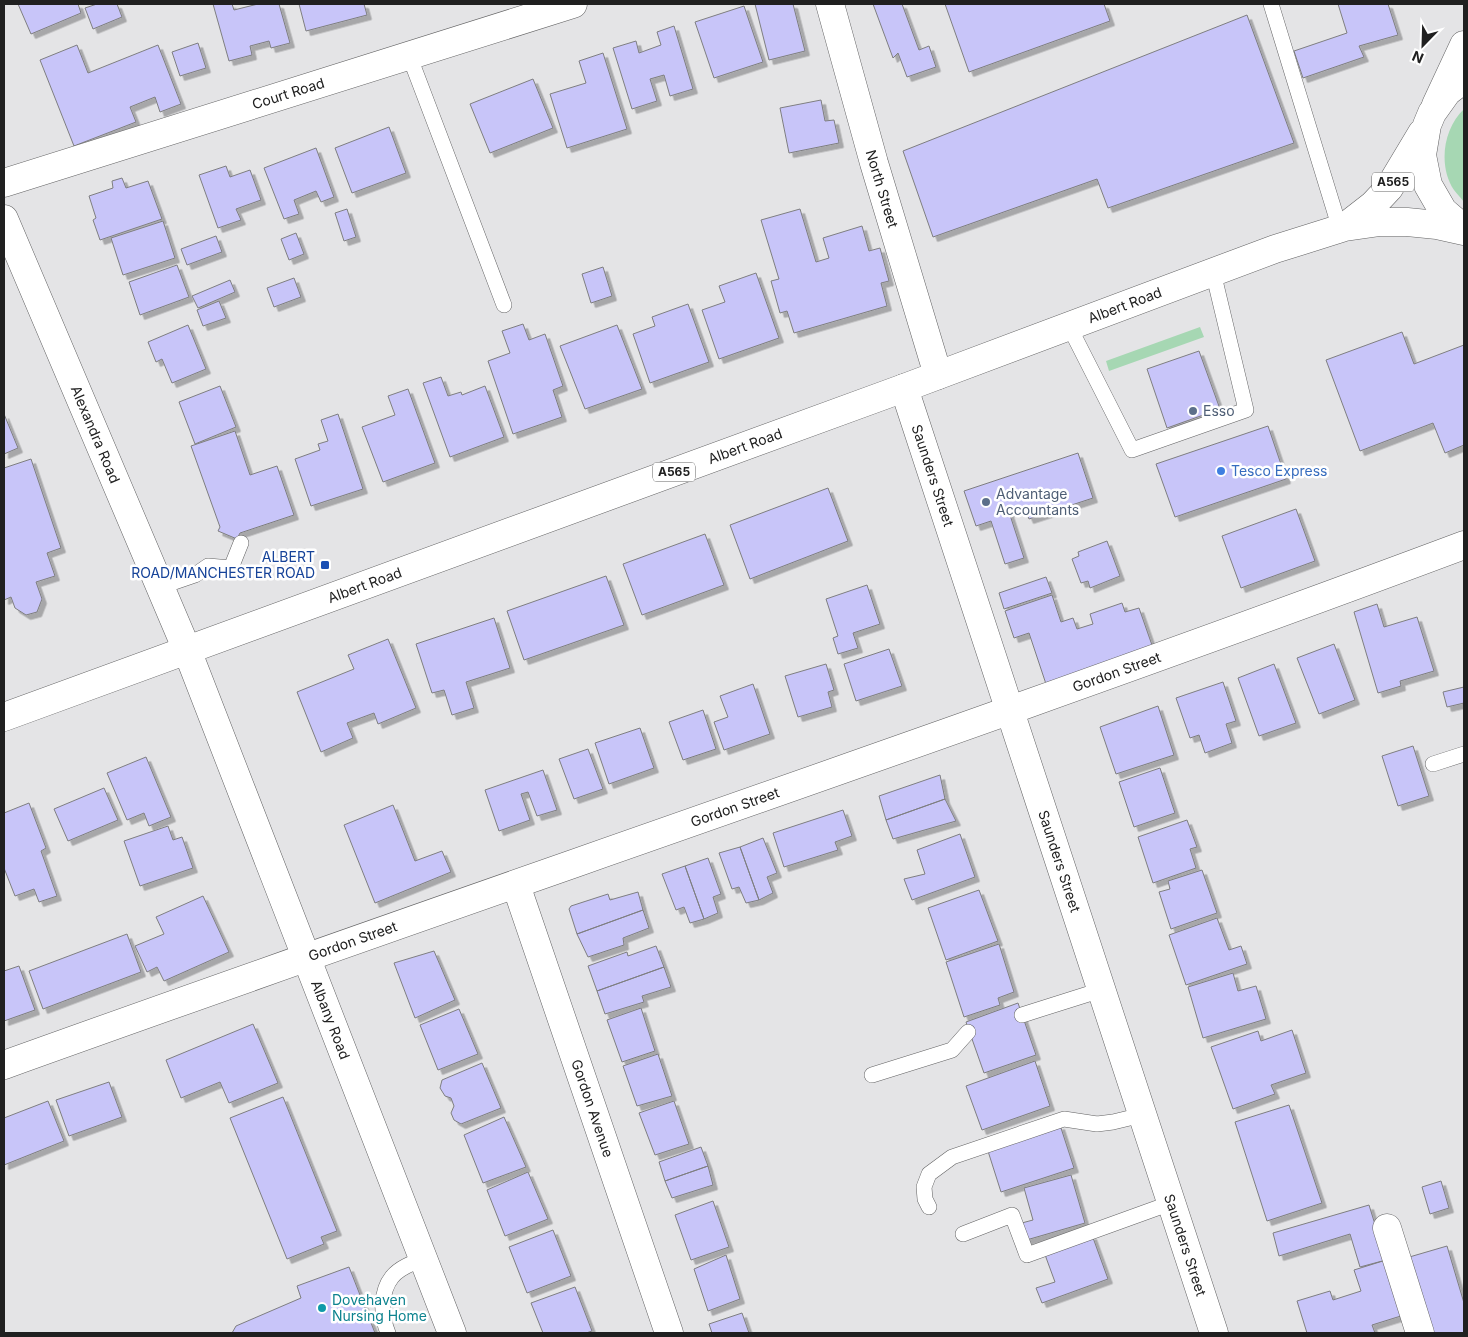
<svg xmlns="http://www.w3.org/2000/svg" width="1468" height="1337" font-family="Inter,sans-serif">
<style>
.green{fill:#a6d7b3}
.building{fill:#c8c5f9;stroke:#7e7e80;filter:url(#shadow)}
.lines{fill:none;stroke-linecap:round;stroke-linejoin:round}
.lane-casing{stroke:#626263;stroke-width:16}
.street-casing{stroke:#626263;stroke-width:29}
.secondary-casing{stroke:#626263;stroke-width:29}
.highway-casing{stroke:#626263;stroke-width:29}
.lane{stroke:#fff;stroke-width:15}
.street{stroke:#fff;stroke-width:28}
.secondary{stroke:#fff;stroke-width:28}
.highway{stroke:#fff;stroke-width:28}
.service-dot{fill:#5c6f8a;stroke:#fff;stroke-width:2}
.shop-dot{fill:#3f7fe0;stroke:#fff;stroke-width:2}
.transit-dot{fill:#1a4fb4;stroke:#fff;stroke-width:2}
.culture-dot{fill:#0f9aa8;stroke:#fff;stroke-width:2}
.labels{text-anchor:middle;stroke-width:5;stroke-linejoin:round;paint-order:stroke}
.shield{fill:#fff;stroke:#636363;stroke-width:1}
.shield-label{font-size:12px;font-weight:bold;fill:#202020}
.street-label{font-size:14px;fill:#202020;stroke:#fff}
.service-label{font-size:14px;fill:#4e5e75;stroke:#fff;text-anchor:start}
.shop-label{font-size:14px;fill:#366cbe;stroke:#fff;text-anchor:start}
.transit-label{font-size:14px;fill:#164399;stroke:#fff;text-anchor:end}
.culture-label{font-size:14px;fill:#0d838f;stroke:#fff;text-anchor:start}
</style>
<defs>
<filter id="shadow"><feDropShadow dx="4.5" dy="4.5" stdDeviation="0" flood-color="#0004"/></filter>
</defs>
<rect width="100%" height="100%" fill="#e4e4e6"/>
<path class="green" d="M1464 109V202C1461 198 1457 194 1454 190 1438 166 1443 129 1464 109Z
M1200 327 1204 337 1109 371 1106 361Z"/>
<path class="building" d="M18 4H78L81 13 31 34Z
M97 4H117L122 17 93 29 85 8Z
M213 4H232L234 10 258 4H279L290 43 271 48 269 41 250 46 252 55 229 61Z
M299 4H364L367 15 306 31Z
M755 4H793L805 51 769 60Z
M873 4H902L919 50 929 46 936 67 907 77 898 53 893 58Z
M945 4H1104L1110 21 969 72Z
M1338 4H1388L1398 35 1359 46 1364 57 1303 78 1294 51 1347 33Z
M744 6 763 62 714 78 695 22Z
M1247 15 1294 143 1108 208 1097 179 933 237 903 151Z
M674 26 693 89 670 96 664 75 650 79 657 101 632 109 613 48 636 41 639 53 661 45 657 32Z
M198 43 206 68 180 76 172 52Z
M77 45 88 73 158 45 181 104 160 112 155 97 130 107 136 122 74 146 40 60Z
M603 53 627 129 567 148 550 94 586 83 579 61Z
M533 79 553 128 490 153 470 104Z
M821 100 825 121 834 120 839 143 789 153 780 108Z
M389 127 406 173 352 193 335 148Z
M316 148 334 197 321 202 316 191 294 200 299 214 284 219 264 168Z
M226 166 230 177 250 170 261 200 236 209 241 220 218 228 199 175Z
M122 178 126 188 148 181 162 219 100 240 93 220 96 218 89 196 113 188 112 181Z
M347 209 356 237 344 241 335 213Z
M800 209 816 262 829 258 823 238 862 226 869 251 880 248 889 281 881 283 887 306 794 333 787 311 780 313 771 281 779 279 761 220Z
M163 221 175 258 123 275 111 238Z
M296 233 304 254 289 260 281 239Z
M216 236 222 252 187 265 181 249Z
M177 265 189 297 140 315 129 282Z
M603 267 612 296 591 303 582 274Z
M756 273 779 338 719 359 702 310 725 302 719 286Z
M294 278 301 297 274 307 267 288Z
M230 280 235 292 198 308 192 296Z
M219 301 226 318 203 326 197 310Z
M688 304 709 362 650 383 633 334 655 326 652 317Z
M523 324 529 340 545 334 563 386 553 390 562 417 513 434 488 361 510 353 502 331Z
M188 325 206 369 172 383 162 359 156 362 148 342Z
M617 325 642 389 585 409 560 346Z
M1402 332 1414 364 1464 345V445L1445 453 1433 423 1360 451 1326 360Z
M1199 351 1220 409 1167 428 1147 369Z
M441 377 448 396 461 392 462 395 485 386 504 437 450 457 423 383Z
M220 386 236 427 195 444 179 402Z
M408 389 435 463 383 482 362 427 395 415 388 396Z
M4 414 18 448 4 454Z
M338 414 363 489 311 506 295 459 320 450 318 444 328 441 321 420Z
M1268 426 1286 479 1175 517 1156 464Z
M235 431 250 475 277 466 294 515 240 533 237 539 218 531 220 527 191 446Z
M1078 453 1093 498 1029 519 1024 507 1009 512 1024 558 1005 564 991 521 976 526 964 491Z
M31 459 61 548 47 553 55 576 36 582 42 599 37 612 26 615 15 608 11 597 4 600V468Z
M828 488 848 541 750 579 730 525Z
M1296 509 1315 561 1241 588 1222 536Z
M705 534 724 585 642 615 623 564Z
M1107 541 1120 576 1090 588 1088 581 1081 583 1072 559 1079 556 1078 552Z
M606 576 624 625 524 660 507 611Z
M1046 577 1052 593 1004 609 999 593Z
M867 585 880 624 853 633 858 648 838 654 833 638 838 636 826 599Z
M1052 595 1061 622 1073 618 1077 629 1093 624 1090 614 1122 603 1125 612 1139 608 1153 648 1046 684 1029 633 1014 638 1005 611Z
M1377 604 1384 627 1417 617 1434 671 1400 681 1401 686 1378 693 1354 612Z
M494 618 510 668 466 682 474 708 452 715 444 690 432 693 416 644Z
M388 639 416 708 378 724 374 713 347 723 353 738 321 752 297 692 354 669 348 655Z
M1334 644 1355 700 1319 714 1297 658Z
M889 649 902 686 856 701 844 664Z
M826 664 834 690 828 692 832 707 798 717 785 676Z
M1274 664 1296 723 1259 736 1238 678Z
M1223 682 1236 721 1226 724 1232 743 1205 753 1199 735 1190 738 1176 698Z
M753 684 770 734 724 750 714 722 728 717 720 696Z
M1464 687V703L1447 707 1443 692Z
M1158 706 1174 755 1116 774 1100 727Z
M703 710 716 749 683 760 669 722Z
M640 728 654 768 609 784 595 743Z
M1413 746 1429 796 1398 806 1382 756Z
M588 749 603 789 574 799 559 759Z
M146 757 171 817 149 826 144 813 127 820 107 773Z
M1160 768 1175 813 1134 827 1119 782Z
M543 770 557 810 537 816 528 792 521 794 530 820 499 831 485 790Z
M940 775 945 799 886 820 879 796Z
M104 788 118 820 68 841 54 809Z
M945 799 956 821 893 839 886 820Z
M29 803 46 848 41 851 57 896 39 902 34 889 15 896 4 868V813Z
M393 805 415 861 442 851 451 872 375 903 344 825Z
M843 810 852 836 835 842 838 850 784 867 773 833Z
M1187 820 1197 847 1190 849 1196 868 1153 883 1138 837Z
M168 826 173 840 182 837 193 868 140 886 124 841Z
M960 834 975 877 912 900 904 879 925 874 917 850Z
M763 838 777 873 767 877 773 893 759 900 740 847Z
M740 847 759 900 746 903 739 887 732 889 719 853Z
M708 858 721 894 713 897 718 913 704 919 685 866Z
M685 866 704 919 690 923 684 907 676 910 662 874Z
M1202 870 1217 913 1171 929 1159 892 1170 889 1168 881Z
M979 890 998 941 946 960 928 908Z
M638 892 643 910 577 934 569 909 571 906 608 894 610 900Z
M203 896 229 952 164 981 157 967 147 972 135 946 164 934 156 917Z
M643 910 649 928 623 938 624 945 588 957 577 934Z
M1217 918 1229 950 1241 946 1247 964 1186 985 1169 935Z
M127 934 141 972 43 1009 29 971Z
M999 944 1014 992 998 998 1000 1005 964 1017 946 962Z
M656 946 664 967 597 991 588 966 627 952 628 956Z
M434 951 455 1000 415 1018 394 963Z
M19 966 35 1010 4 1021V971Z
M664 967 671 987 642 996 644 1002 605 1014 597 991Z
M1233 973 1238 991 1256 986 1266 1019 1203 1038 1188 987Z
M1018 1003 1036 1055 984 1073 966 1022Z
M641 1008 655 1051 622 1062 607 1020Z
M459 1009 478 1054 438 1070 420 1025Z
M253 1024 278 1083 229 1103 220 1082 181 1098 166 1060Z
M1292 1030 1306 1073 1271 1085 1275 1094 1233 1109 1211 1047 1258 1031 1261 1041Z
M658 1054 672 1096 637 1106 623 1066Z
M1035 1061 1050 1106 982 1130 966 1086Z
M482 1063 501 1108 461 1124 454 1120 451 1113 454 1106 451 1098 445 1096 440 1088 442 1080Z
M109 1082 122 1117 69 1136 56 1100Z
M283 1097 337 1231 321 1237 324 1244 287 1259 230 1118Z
M48 1101 64 1141 4 1165V1118Z
M674 1101 689 1144 655 1155 639 1113Z
M1289 1105 1322 1203 1267 1221 1235 1122Z
M504 1117 526 1167 483 1183 464 1135Z
M1060 1125 1074 1168 1001 1192 987 1148Z
M701 1147 708 1166 665 1181 659 1162Z
M708 1166 713 1185 672 1198 665 1181Z
M528 1172 548 1219 505 1236 487 1190Z
M1071 1175 1085 1223 1023 1241 1018 1224 1033 1220 1024 1188Z
M1441 1181 1449 1208 1430 1214 1422 1187Z
M713 1201 729 1247 691 1260 675 1215Z
M1369 1205 1386 1260 1360 1267 1350 1234 1279 1256 1273 1233Z
M553 1230 571 1276 527 1293 509 1247Z
M1092 1235 1108 1279 1042 1303 1036 1288 1055 1282 1044 1252Z
M1447 1246 1464 1303V1333H1428L1406 1258Z
M726 1255 740 1299 708 1311 694 1269Z
M1386 1260 1404 1315 1372 1325 1375 1333H1307L1297 1301 1330 1291 1333 1300 1361 1291 1354 1270Z
M349 1267 375 1333H232L236 1326 301 1298 297 1286Z
M575 1287 592 1331 586 1333H543L531 1303Z
M742 1313 749 1333H712L709 1324Z"/>
<g class="lines">
<defs>
<path id="lane" d="M1271 4 1340 229
M409 55 504 305
M1069 326 1132 450 1246 410 1213 272
M160 587 195 575 208 566 231 568 241 543
M1433 764 1464 754
M1022 1015 1101 990
M872 1075 952 1050 968 1032
M929 1207 925 1199 924 1187 929 1174 952 1157 1064 1119 1097 1124 1113 1122 1142 1115
M963 1234 1012 1215 1027 1255 1171 1203
M388 1333C381 1316 380 1292 392 1277 399 1268 412 1263 423 1259"/>
<g id="street">
<path id="s1" d="M830 4 874 163 938 375"/>
<path id="s2" d="M4 183 573 4"/>
<path id="s3" d="M4 219 187 650 452 1333"/>
<path id="s4" d="M904 388 1214 1333"/>
<path id="s5" d="M516 885 669 1333"/>
<path id="s6" d="M4 1065C490 890 980 726 1464 545"/>
<path d="M1387 1228 1420 1333"/>
</g>
<path id="secondary" d="M1436 105 1464 45"/>
<g id="highway">
<path d="M1464 79 1447 92 1432 113 1427 125 1422 155 1428 185 1443 211 1464 229"/>
<path d="M1346 226 1373 205 1389 188 1422 133"/>
<path id="s7" d="M4 717 904 388 1275 249 1345 227 1380 222H1407L1437 225 1464 231"/>
</g>
</defs>
<use href="#lane" class="lane-casing"/>
<use href="#street" class="street-casing"/>
<use href="#secondary" class="secondary-casing"/>
<use href="#highway" class="highway-casing"/>
<use href="#lane" class="lane"/>
<use href="#street" class="street"/>
<use href="#secondary" class="secondary"/>
<use href="#highway" class="highway"/>
</g>
<g class="service-dot">
<circle cx="1193" cy="411" r="5"/>
<circle cx="986" cy="502" r="5"/>
</g>
<circle class="shop-dot" cx="1221" cy="471" r="5"/>
<rect class="transit-dot" x="320" y="560" width="10" height="10" rx="2.5"/>
<circle class="culture-dot" cx="322" cy="1308" r="5"/>
<g class="labels">
<g class="shield">
<rect x="1372" y="172.5" width="42" height="19" rx="4"/>
<rect x="653" y="462.5" width="42" height="19" rx="4"/>
</g>
<g class="shield-label">
<text x="1393" y="186">A565</text>
<text x="674" y="476">A565</text>
</g>
<g class="street-label">
<text dy="5" stroke="none"><textPath href="#s2" startOffset="298">Court Road</textPath></text>
<text dy="5" stroke="none"><textPath href="#s1" startOffset="192">North Street</textPath></text>
<text dy="5" stroke="none"><textPath href="#s7" startOffset="1194">Albert Road</textPath></text>
<text dy="5" stroke="none"><textPath href="#s3" startOffset="234">Alexandra Road</textPath></text>
<text dy="5" stroke="none"><textPath href="#s7" startOffset="789">Albert Road</textPath></text>
<text dy="5" stroke="none"><textPath href="#s4" startOffset="92">Saunders Street</textPath></text>
<text dy="5" stroke="none"><textPath href="#s7" startOffset="384">Albert Road</textPath></text>
<text dy="5" stroke="none"><textPath href="#s6" startOffset="1180">Gordon Street</textPath></text>
<text dy="5" stroke="none"><textPath href="#s6" startOffset="775">Gordon Street</textPath></text>
<text dy="5" stroke="none"><textPath href="#s4" startOffset="498">Saunders Street</textPath></text>
<text dy="5" stroke="none"><textPath href="#s6" startOffset="370">Gordon Street</textPath></text>
<text dy="5" stroke="none"><textPath href="#s3" startOffset="865">Albany Road</textPath></text>
<text dy="5" stroke="none"><textPath href="#s5" startOffset="236">Gordon Avenue</textPath></text>
<text dy="5" stroke="none"><textPath href="#s4" startOffset="902">Saunders Street</textPath></text>
</g>
<g class="service-label">
<text x="1203" y="416">Esso</text>
<text x="996" y="499">Advantage<tspan x="996" dy="16">Accountants</tspan></text>
</g>
<g class="shop-label">
<text x="1231" y="476">Tesco Express</text>
</g>
<g class="transit-label">
<text x="315" y="562">ALBERT<tspan x="315" dy="16">ROAD/MANCHESTER ROAD</tspan></text>
</g>
<g class="culture-label">
<text x="332" y="1305">Dovehaven<tspan x="332" dy="16">Nursing Home</tspan></text>
</g>
</g>
<rect width="1468" height="1337" fill="none" stroke="#202020" stroke-width="10"/>
<g transform="translate(1423 45) rotate(203)" stroke="#ffffff" stroke-width="4" paint-order="stroke">
<path d="M0-4L9 19L0 12L-9 19Z" fill="#202020"/>
<text y="-8" font-size="14" font-weight="bold" text-anchor="middle" fill="#202020">N</text>
</g>
</svg>
